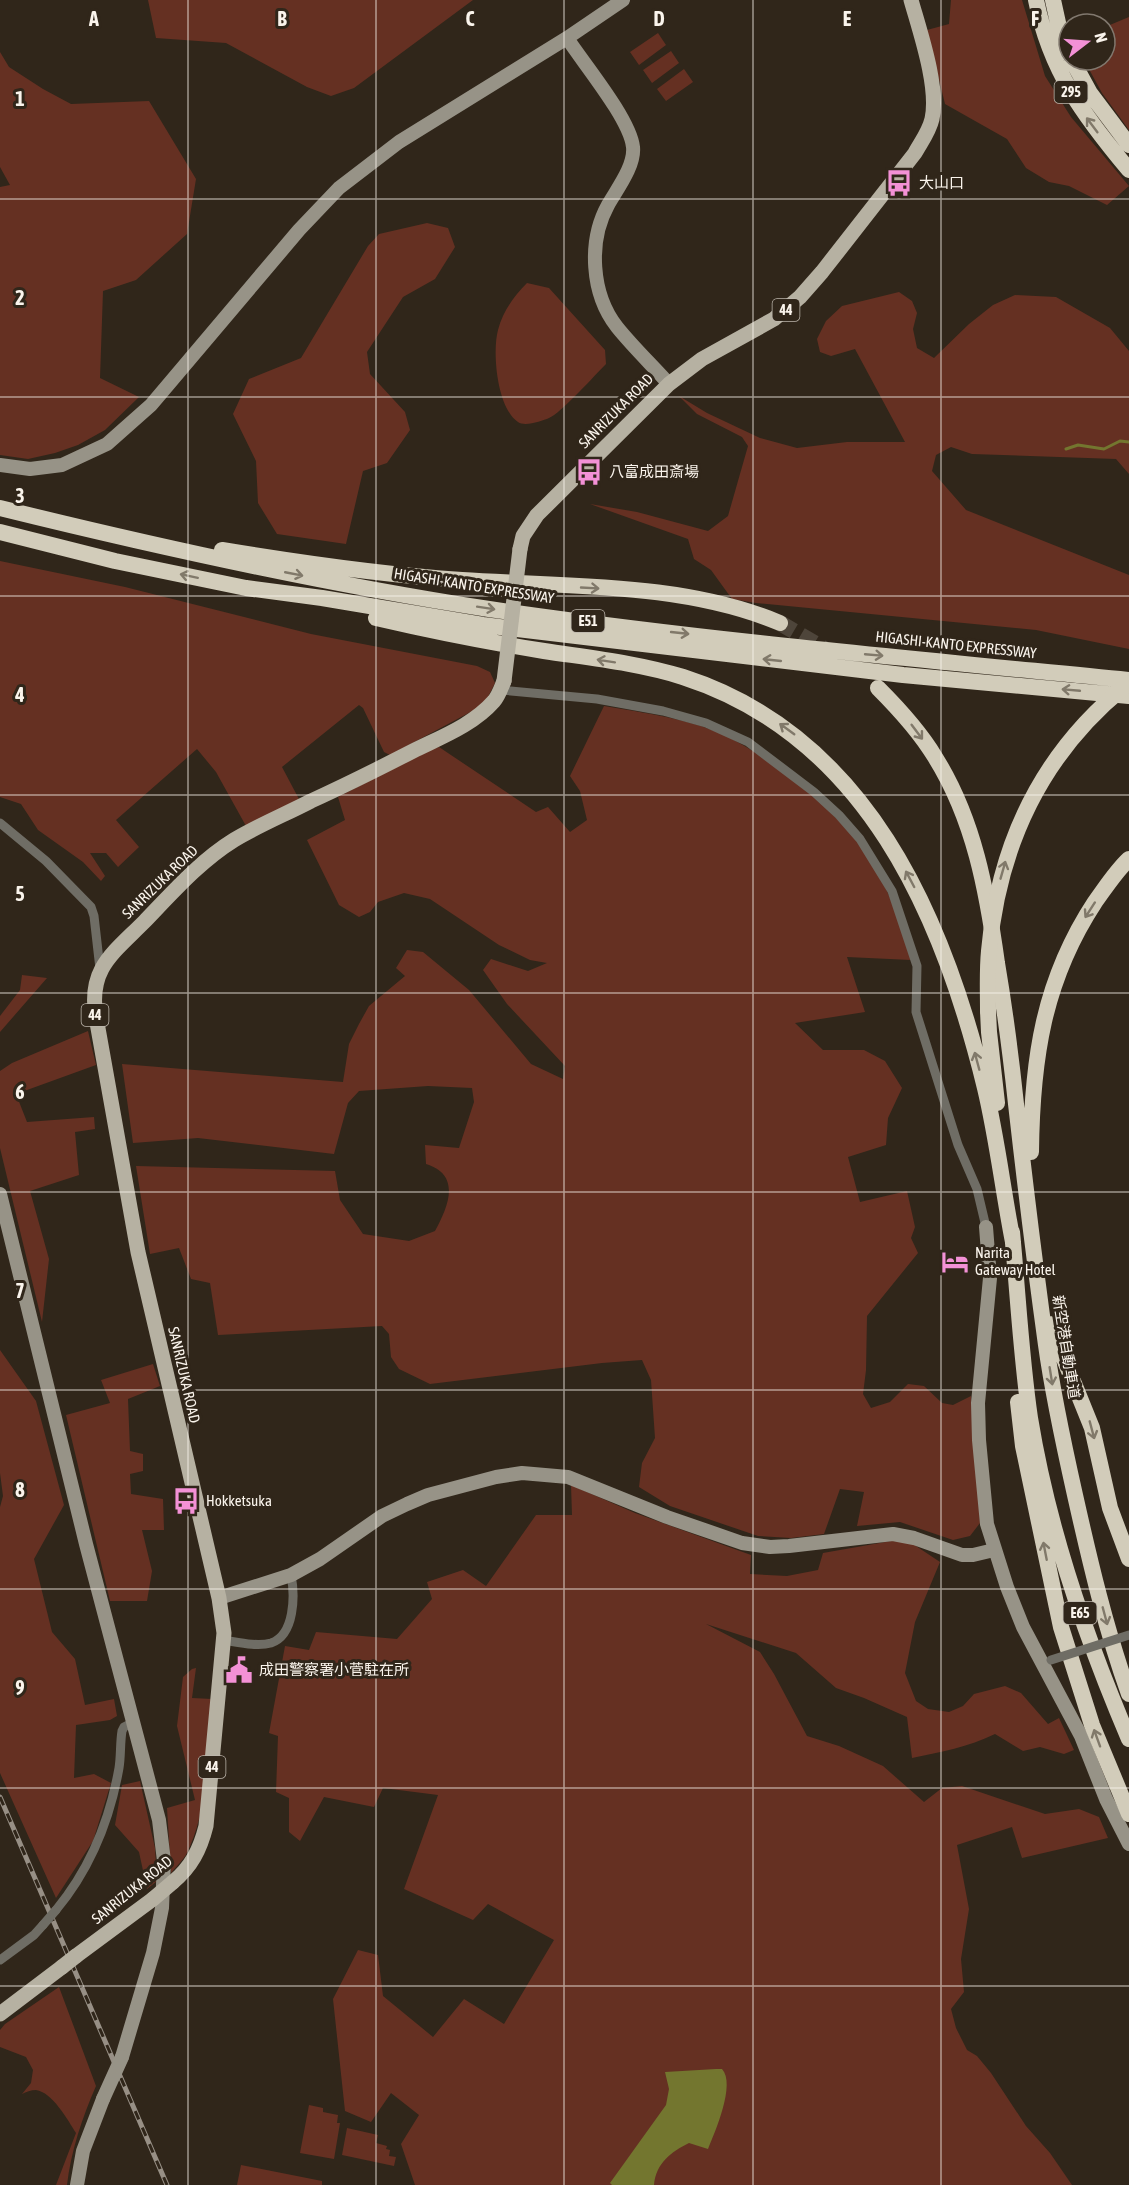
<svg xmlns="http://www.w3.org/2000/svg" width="1129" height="2185" font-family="'Asap Condensed','Noto Sans JP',sans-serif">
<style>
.green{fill:#653022}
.water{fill:#73762f}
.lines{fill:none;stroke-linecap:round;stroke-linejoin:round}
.stream{stroke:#73762f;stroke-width:3}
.highway-tunnel{stroke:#4e453a;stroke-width:16;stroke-dasharray:16 8;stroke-linecap:butt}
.street{stroke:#6f6d65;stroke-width:9}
.secondary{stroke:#979387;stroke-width:14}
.primary{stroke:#b6b1a2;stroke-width:15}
.highway{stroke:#d2ccba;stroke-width:16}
.rail-casing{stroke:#978f85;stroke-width:5}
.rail{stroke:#30261a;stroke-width:3;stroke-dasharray:9;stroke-linecap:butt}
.street-bridge{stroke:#6f6d65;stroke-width:9}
.secondary-bridge{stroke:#979387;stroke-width:14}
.primary-bridge{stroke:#b6b1a2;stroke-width:15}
.highway-bridge{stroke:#d2ccba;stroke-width:16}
.oneway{stroke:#81796a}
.grid{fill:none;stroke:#faf4ec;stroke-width:1.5;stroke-opacity:0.55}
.labels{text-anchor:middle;stroke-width:6;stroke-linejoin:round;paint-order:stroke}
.shield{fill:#30261a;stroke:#bdb6ad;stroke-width:1.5}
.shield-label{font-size:14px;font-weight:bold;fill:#faf4ec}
.poi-label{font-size:15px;fill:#faf4ec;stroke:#30261a;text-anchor:start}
.street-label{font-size:15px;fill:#faf4ec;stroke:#30261a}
.grid-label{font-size:20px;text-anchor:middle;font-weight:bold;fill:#faf4ec;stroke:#30261a;stroke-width:6;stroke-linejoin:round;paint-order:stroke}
</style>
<rect width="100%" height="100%" fill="#30261a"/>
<path class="green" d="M148 0H473L354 88 331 96 307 87 226 43 156 38Z
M951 0H1022L1045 76 1071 117 1129 186 1107 205 1069 186 1049 182 1026 168 1007 139 945 104 927 30 949 24Z
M1129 17V130L1102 93 1084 60H1105V27Z
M658 33 666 45 639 65 630 52Z
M671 51 679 63 652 83 643 70Z
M0 52 9 67 43 89 71 104 149 101 196 179 187 234 136 280 103 291 100 378 139 397 105 430 78 445 55 453 28 459 0 455V187L10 185 0 167Z
M684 69 693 82 666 101 657 89Z
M427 223 448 228 455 247 435 279 403 297 367 352 370 374 405 412 410 430 387 463 363 471 346 544 277 534 258 503 256 461 233 414 249 379 301 358 368 246 379 234Z
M527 283 549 288 605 350 606 364C596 374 560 414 549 418 542 421 525 427 518 422 497 408 492 352 498 330 503 311 514 296 527 283Z
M899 292 912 301 917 313 913 329 917 348 934 358 969 324 993 305 1015 295 1056 297 1110 328 1129 351V474L1116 459 972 454 951 447 936 455 932 471 966 510 1129 575V649L1036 630 756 603 732 599 711 570 694 559 688 539 590 504 637 512 708 531 728 516 748 446 742 437 697 414 679 396 707 413 760 438 797 448 847 442H905L855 349 831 356 820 352 817 339 826 321 842 306Z
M0 561 125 587 311 634 477 666 490 672 495 683 488 697 478 708 390 755 384 752 363 708 359 705 282 767 300 801 246 826 216 772 197 749 116 820 139 847 118 867 106 853H90L105 876 101 881 83 862 38 830 21 804 0 797Z
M604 706C644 713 687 718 724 735 782 763 855 824 883 882 895 907 902 934 911 960L847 957 865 1012 795 1023 823 1050H864L885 1061 902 1088 888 1118 886 1145 848 1157 860 1202 907 1191 915 1227 911 1238 918 1253 867 1316 866 1370 863 1394 871 1408 890 1402 908 1384 924 1386 942 1403 953 1405 971 1396 980 1523 970 1536 953 1540 900 1522 857 1526 864 1492 840 1489 824 1534 791 1538 758 1536 670 1506 639 1487 642 1463 655 1438 651 1380 642 1360 602 1363 430 1384 399 1369 391 1357 389 1334 382 1326 218 1335 210 1283 191 1279 179 1248 150 1254 136 1166 335 1171 340 1200 363 1234 409 1241 435 1231C448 1207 462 1175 426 1164L425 1145 459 1148 474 1102 472 1088 428 1086 359 1091 348 1103 334 1154 198 1138 133 1143 122 1064 343 1082 349 1044 359 1024 369 1006 405 976 396 968 407 950 423 952 469 990 531 1064 563 1079 565 1066 507 1004 483 970 491 959 528 971 547 963 530 960 499 945 430 899 404 893 378 902 370 912 359 917 339 905 307 840 345 820 338 797 431 749 439 747 536 812 548 807 570 832 587 820 580 791 570 776Z
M22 975 47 978 0 1032V1016L20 990Z
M88 1031 96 1065 16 1094 27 1122 94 1117 95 1129 75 1132 79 1175 30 1191 49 1259 42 1322 0 1148V1071L12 1063Z
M0 1350 36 1401 64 1505 34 1559 52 1632 75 1659 85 1705 114 1699 117 1716 110 1720 76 1725 74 1778 94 1774 111 1783 93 1841 56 1898 0 1773V1507L3 1496 0 1473Z
M153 1364 160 1386 128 1399 130 1451 143 1454V1471L130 1474 131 1494 163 1499 164 1530H142L152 1571 147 1601H110L66 1415 110 1403 101 1380Z
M571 1485 635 1513 751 1555 750 1574 787 1576 818 1570 823 1553 891 1541 910 1542 940 1562 915 1622 905 1673 916 1701 928 1709 949 1712 963 1706 974 1694 1005 1686 1021 1693 1048 1724 1059 1718 1074 1750 1064 1754 1040 1747 1023 1751 995 1734C968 1747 941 1752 912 1758L907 1717 864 1698 836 1688 796 1653 706 1624 760 1652 774 1674 807 1736 839 1746 883 1766 924 1802 942 1788 962 1786 1045 1814 1079 1809 1099 1817 1108 1838 1022 1858 1012 1827 957 1845 969 1909 961 1959 964 1992 951 2009 956 2028 967 2050 977 2056 991 2073 1026 2126 1050 2153 1072 2185H415L401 2144 419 2115 391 2093 371 2122 345 2111 333 1999 358 1950 378 1955 383 1996 433 2037 464 1999 504 2024 554 1940 488 1904 473 1920 404 1889 438 1795 383 1788 374 1807 324 1797 300 1841 289 1832V1798L276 1792 278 1736 269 1733 285 1646 309 1650 316 1632 397 1639 432 1599 427 1582 463 1570 486 1586 536 1515H572Z
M196 1668 192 1698 212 1699C208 1749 209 1810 186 1855 182 1861 176 1867 171 1873L167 1808 195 1800 177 1726 183 1677 192 1669Z
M140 1781 155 1848 157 1881 147 1889 139 1852 115 1825 122 1785Z
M59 1987 96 2086C82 2118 71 2151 67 2185H56L76 2133C68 2120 52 2092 36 2090 31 2090 26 2092 22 2094L31 2083 33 2070 26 2057 0 2047V2030L5 2024Z
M309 2105 323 2108V2112L338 2115 337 2123H340L334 2159 300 2153Z
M347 2128 378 2135 376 2143 387 2146 386 2149 390 2150 389 2156 396 2157 394 2166 342 2155Z
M241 2165 322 2181V2185H237Z"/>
<path class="water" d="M716 2069H722C736 2084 715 2132 708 2149L689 2143C671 2152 656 2163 654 2185H612L610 2183 666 2105 669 2089 665 2072Z"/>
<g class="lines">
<path class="stream" d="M1066 449 1078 445 1104 449 1120 441 1129 442"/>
<path class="highway-tunnel" d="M780 623 826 650"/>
<path class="street" d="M501 690 597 699 663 711 706 723 748 742 814 792 839 815 860 839 892 891 917 966 916 1012 958 1145 977 1189 986 1227
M0 823 46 861 91 907 94 916 100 969
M223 1640C237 1642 257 1647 271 1643 295 1635 295 1595 291 1575
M56 1910C90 1869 110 1819 119 1768 121 1756 120 1743 122 1731L124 1727 134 1722
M0 1960 34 1935 43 1925"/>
<path class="secondary" d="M567 38C584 64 630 119 633 147 635 166 617 189 608 205 588 241 591 294 617 327 633 347 652 365 669 384
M0 465 30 469 62 465 107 444 151 405 299 230 339 188 399 142 567 38 623 0
M0 1194 86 1544 159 1820 164 1861 162 1908 153 1953 122 2057
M986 1227 990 1278 978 1403 979 1440 987 1524 1007 1587 1023 1627 1081 1736 1106 1799 1129 1844
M219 1598 291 1575 320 1559 382 1516 407 1504 428 1495 496 1477 522 1473 568 1477 667 1517 742 1543 770 1547 789 1546 893 1534 914 1538 962 1555H973L994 1550
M77 2185 83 2151 103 2099"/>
<path class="primary" d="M520 549 523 536 537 515 669 384 702 359 774 319 800 297 822 272 915 153C921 142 929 132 932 119 939 87 920 32 911 0
M173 1882C191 1867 200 1850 206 1826L224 1633 219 1598 138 1252 96 1017C88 969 112 954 144 922 172 893 200 861 234 840 259 825 286 814 311 801 346 785 380 768 413 751 441 737 473 725 494 701 499 695 501 688 504 681
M76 1956 153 1899
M0 2014 62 1967"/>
<path class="highway" d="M1036 0C1050 71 1084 116 1129 170
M1053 0 1060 32 1069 54
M1072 60 1090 93 1129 145
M0 508C162 548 325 584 489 609 702 640 916 659 1129 680
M0 532 115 561 246 588 322 598 483 625 903 675 1129 696
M222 550C301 563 381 575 462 580 566 587 683 582 780 623
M376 618C432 631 487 642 544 651 590 658 638 663 683 677 866 736 943 915 985 1088 997 1138 1003 1191 1013 1242
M878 688C899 709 920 732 935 757 974 819 987 891 997 963 1005 1010 1011 1057 1016 1104 1025 1184 1035 1265 1046 1345 1053 1396 1064 1446 1075 1495 1090 1562 1106 1630 1129 1694
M988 1011 989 1032 997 1103
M1031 1152C1032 1060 1043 981 1095 902 1106 887 1116 871 1129 859
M1012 1232C1018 1294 1021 1357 1030 1418 1048 1529 1085 1636 1129 1739
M1050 1324 1092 1428 1110 1508 1129 1559
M1018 1402 1023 1446 1061 1627 1092 1725 1129 1814"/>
<defs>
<path id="rail" d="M0 1797 167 2185"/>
</defs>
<use href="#rail" class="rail-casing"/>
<use href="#rail" class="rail"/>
<path class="street-bridge" d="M1051 1660 1129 1635
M43 1925 56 1910"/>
<path class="secondary-bridge" d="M103 2099 122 2057"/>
<path class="primary-bridge" d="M504 681 520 549
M153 1899 173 1882
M62 1967 76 1956"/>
<path class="highway-bridge" d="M988 1011C988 991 987 971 989 951 999 843 1043 751 1129 683"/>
</g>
<defs><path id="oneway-shaft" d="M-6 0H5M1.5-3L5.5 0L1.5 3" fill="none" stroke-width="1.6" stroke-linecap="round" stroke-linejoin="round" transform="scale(1.5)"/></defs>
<g class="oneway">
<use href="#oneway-shaft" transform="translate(1092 125) rotate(-127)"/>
<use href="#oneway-shaft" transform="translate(294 574) rotate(11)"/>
<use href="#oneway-shaft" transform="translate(189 576) rotate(-168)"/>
<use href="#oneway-shaft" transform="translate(590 588) rotate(3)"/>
<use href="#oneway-shaft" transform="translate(486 608) rotate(9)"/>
<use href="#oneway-shaft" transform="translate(680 633) rotate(6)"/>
<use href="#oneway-shaft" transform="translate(874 655) rotate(5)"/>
<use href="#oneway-shaft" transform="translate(772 660) rotate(-174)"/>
<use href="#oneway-shaft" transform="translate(606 661) rotate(-171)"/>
<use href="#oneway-shaft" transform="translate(1071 690) rotate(-175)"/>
<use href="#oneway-shaft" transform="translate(787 729) rotate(-144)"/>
<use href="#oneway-shaft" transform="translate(917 732) rotate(53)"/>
<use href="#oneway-shaft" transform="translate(1003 870) rotate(-74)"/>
<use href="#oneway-shaft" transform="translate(910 879) rotate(-118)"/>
<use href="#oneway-shaft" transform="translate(1090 910) rotate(123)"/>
<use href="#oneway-shaft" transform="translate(977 1061) rotate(-105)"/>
<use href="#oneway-shaft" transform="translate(1051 1376) rotate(81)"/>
<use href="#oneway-shaft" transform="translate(1092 1430) rotate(75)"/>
<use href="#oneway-shaft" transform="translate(1045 1551) rotate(-101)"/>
<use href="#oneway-shaft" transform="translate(1105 1616) rotate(75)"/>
<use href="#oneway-shaft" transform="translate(1097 1738) rotate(-110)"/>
</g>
<path class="grid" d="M188 0V2185M376 0V2185M564 0V2185M753 0V2185M941 0V2185M0 199H1129M0 397H1129M0 596H1129M0 795H1129M0 993H1129M0 1192H1129M0 1390H1129M0 1589H1129M0 1788H1129M0 1986H1129"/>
<defs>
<symbol id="bus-bare" viewBox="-9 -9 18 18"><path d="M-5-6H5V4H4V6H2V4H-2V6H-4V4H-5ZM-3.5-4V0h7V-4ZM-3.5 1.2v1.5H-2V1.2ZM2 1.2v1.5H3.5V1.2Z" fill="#f391d6" stroke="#30261a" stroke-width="2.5" paint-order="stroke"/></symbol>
<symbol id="hotel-bare" viewBox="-9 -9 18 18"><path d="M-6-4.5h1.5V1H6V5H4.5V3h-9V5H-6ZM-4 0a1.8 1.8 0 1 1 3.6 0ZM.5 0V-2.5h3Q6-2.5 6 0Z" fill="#f391d6" stroke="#30261a" stroke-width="2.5" paint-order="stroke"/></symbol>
<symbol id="civic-bare" viewBox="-9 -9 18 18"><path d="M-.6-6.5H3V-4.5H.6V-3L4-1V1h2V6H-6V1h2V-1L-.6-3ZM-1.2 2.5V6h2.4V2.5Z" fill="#f391d6" stroke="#30261a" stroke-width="2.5" paint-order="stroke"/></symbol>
</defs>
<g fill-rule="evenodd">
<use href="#bus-bare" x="880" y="164" width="38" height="38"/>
<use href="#bus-bare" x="570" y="453" width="38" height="38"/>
<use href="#hotel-bare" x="936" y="1243" width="38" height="38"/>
<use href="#bus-bare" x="167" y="1482" width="38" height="38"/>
<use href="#civic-bare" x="220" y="1651" width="38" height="38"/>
</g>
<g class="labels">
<g class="shield">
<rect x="1054.5" y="81" width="33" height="22" rx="4.5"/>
<rect x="772.5" y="299" width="27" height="22" rx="4.5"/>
<rect x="571.5" y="610" width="33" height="22" rx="4.5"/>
<rect x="81.5" y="1004" width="27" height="22" rx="4.5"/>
<rect x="1063.5" y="1602" width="33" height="22" rx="4.5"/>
<rect x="198.5" y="1756" width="27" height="22" rx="4.5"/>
</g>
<g class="shield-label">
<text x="1071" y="97">295</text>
<text x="786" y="315">44</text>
<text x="588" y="626">E51</text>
<text x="95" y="1020">44</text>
<text x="1080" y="1618">E65</text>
<text x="212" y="1772">44</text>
</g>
<g class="poi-label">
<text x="919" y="188">大山口</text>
<text x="609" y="477">八富成田斎場</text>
<text x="975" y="1258">Narita<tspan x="975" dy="17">Gateway Hotel</tspan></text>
<text x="206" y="1506">Hokketsuka</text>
<text x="259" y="1675">成田警察署小菅駐在所</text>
</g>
<g class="street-label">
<text transform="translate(616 411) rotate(-45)" y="5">SANRIZUKA ROAD</text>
<text transform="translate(474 586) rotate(9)" y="5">HIGASHI-KANTO EXPRESSWAY</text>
<text transform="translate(956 645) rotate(6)" y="5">HIGASHI-KANTO EXPRESSWAY</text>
<text transform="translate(160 882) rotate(-44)" y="5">SANRIZUKA ROAD</text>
<text transform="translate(1066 1347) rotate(81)" y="5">新空港自動車道</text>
<text transform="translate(184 1375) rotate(77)" y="5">SANRIZUKA ROAD</text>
<text transform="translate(132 1890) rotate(-39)" y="5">SANRIZUKA ROAD</text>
</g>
</g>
<g class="grid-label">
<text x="94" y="26">A</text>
<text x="282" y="26">B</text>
<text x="470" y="26">C</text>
<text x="659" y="26">D</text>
<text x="847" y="26">E</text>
<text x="1035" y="26">F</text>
<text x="20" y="106">1</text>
<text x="20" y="305">2</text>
<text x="20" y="503">3</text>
<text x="20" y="702">4</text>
<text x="20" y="901">5</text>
<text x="20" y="1099">6</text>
<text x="20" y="1298">7</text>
<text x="20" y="1497">8</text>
<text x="20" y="1695">9</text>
</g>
<g transform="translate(1087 42) rotate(73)"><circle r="28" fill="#30261a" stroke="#81786e" stroke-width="1.5"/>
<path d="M0-4.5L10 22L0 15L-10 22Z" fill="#f391d6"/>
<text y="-9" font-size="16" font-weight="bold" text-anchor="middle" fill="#faf4ec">N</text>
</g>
</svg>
